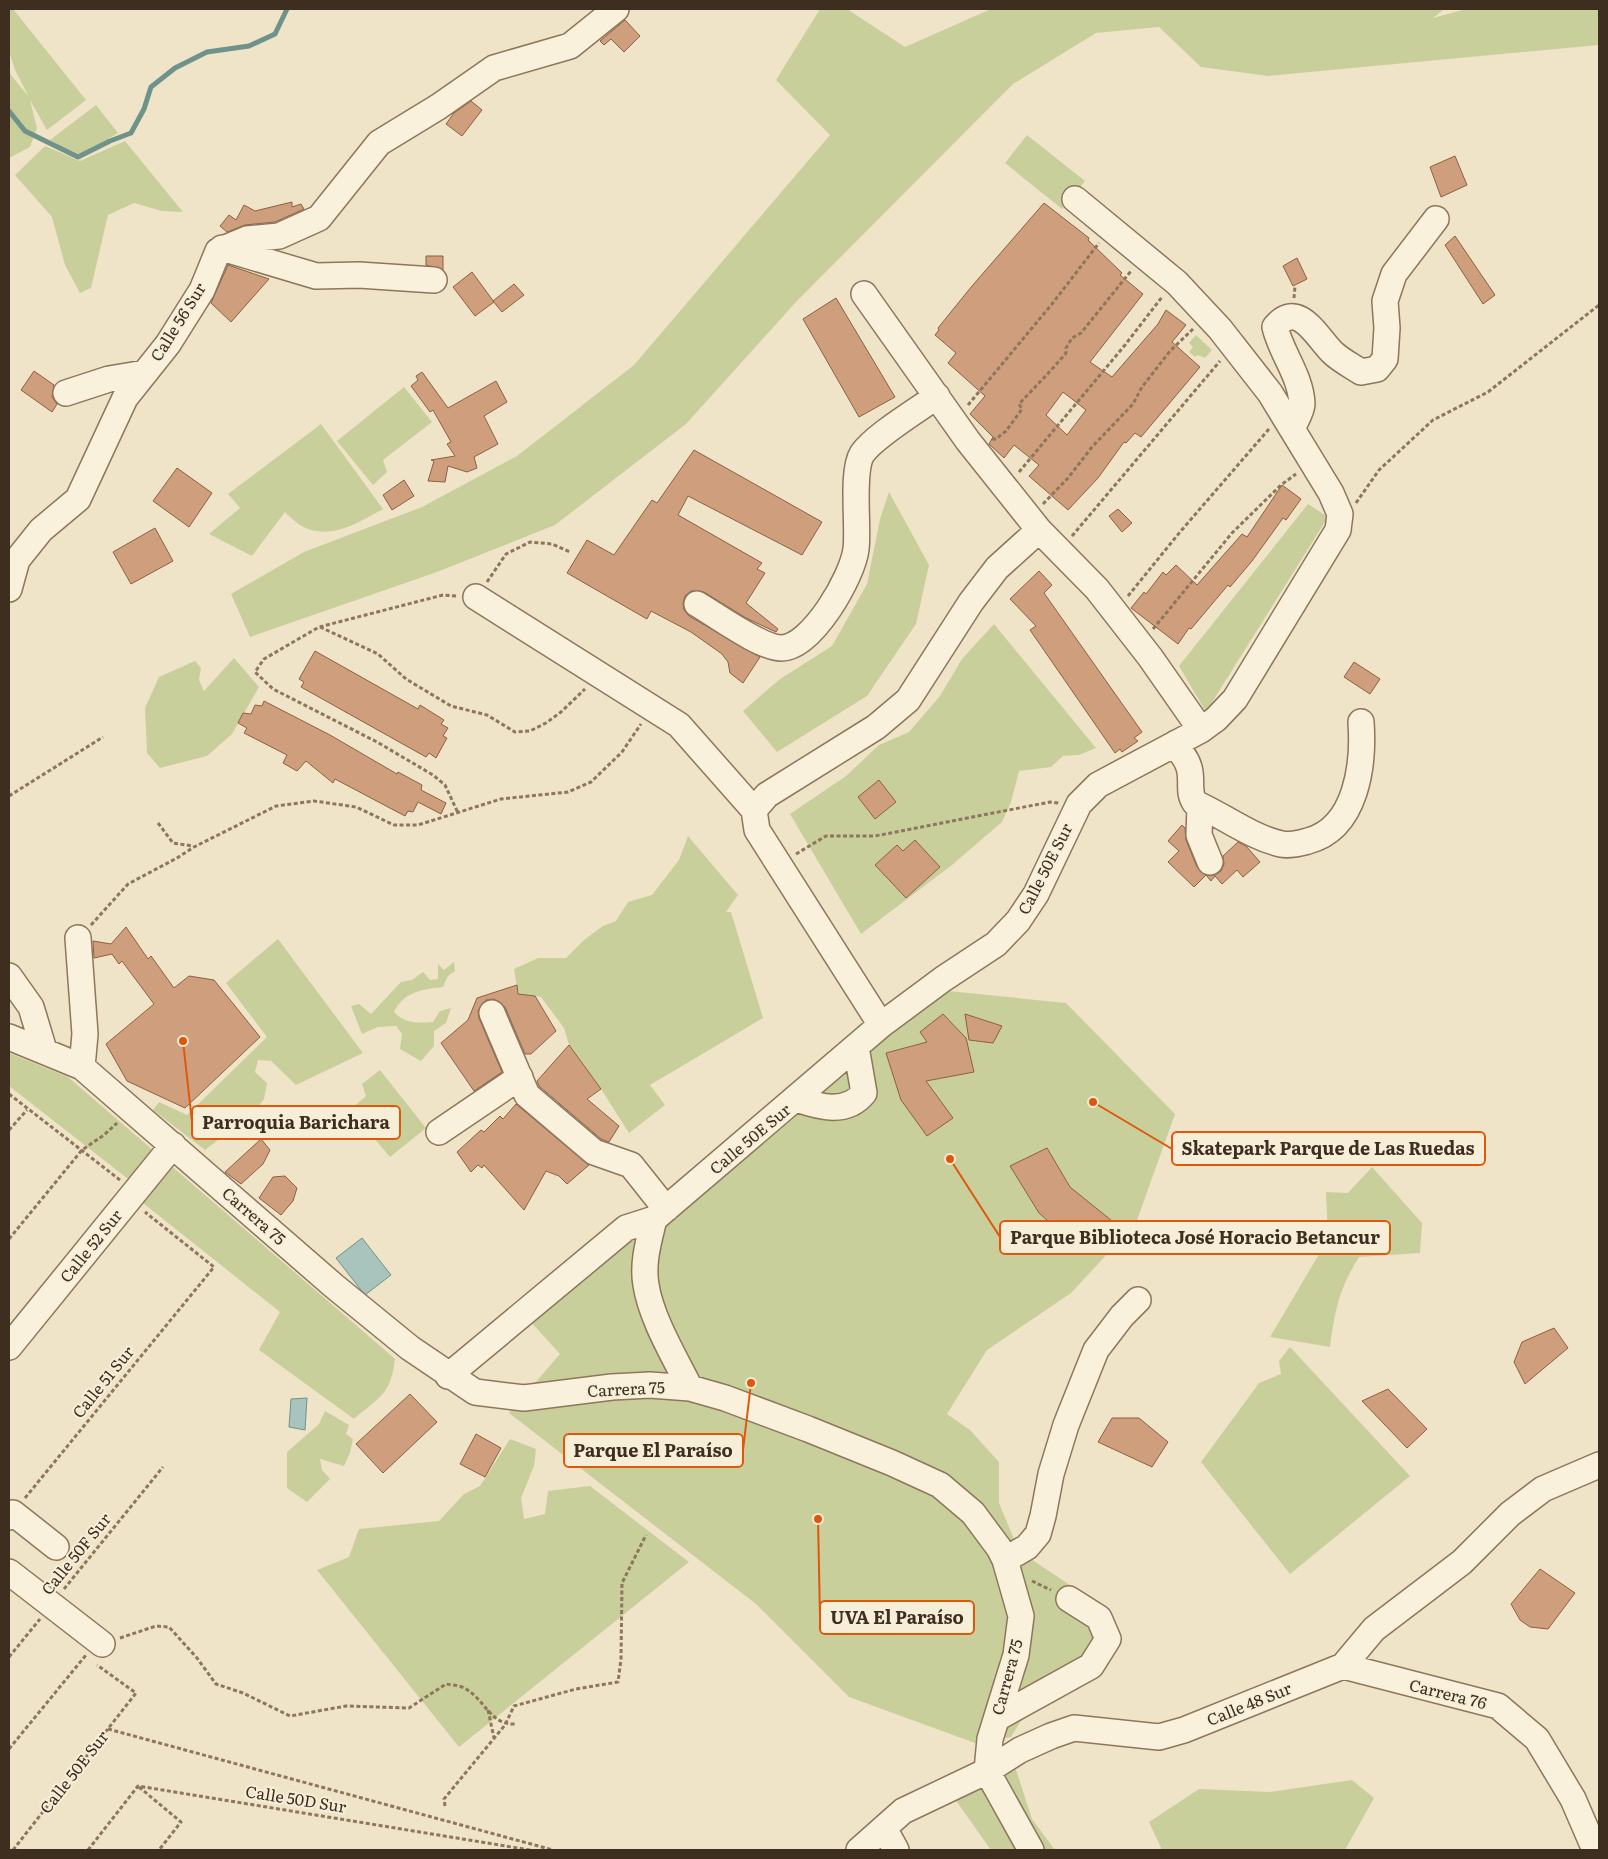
<svg xmlns="http://www.w3.org/2000/svg" width="1608" height="1859" font-family="Literata,serif">
<style>
.green{fill:#c9cf9b}
.water{fill:#a9c4bc;stroke:#6f938a}
.lines{fill:none;stroke-linecap:round;stroke-linejoin:round}
.stream{stroke:#6f938a;stroke-width:5}
.building{fill:#cf9f7d;stroke:#8d5f41;fill-rule:evenodd}
.minor-casing{stroke:#8d765c;stroke-width:28}
.path{stroke:#8d765c;stroke-width:3;stroke-dasharray:4 2.5;stroke-linecap:butt}
.minor{stroke:#faf1dc;stroke-width:25}
.labels{text-anchor:middle;stroke-width:4;stroke-linejoin:round;paint-order:stroke}
.street-label{font-size:16px;fill:#3d2e20;stroke:#f7eed8}
.leader{fill:none;stroke:#df570d;stroke-width:2}
.callout-dot{fill:#df570d;stroke:#f7eed8;stroke-width:2}
.callout{fill:#f7eed8;stroke:#df570d;stroke-width:2}
.callout-label{font-size:18px;text-anchor:middle;font-weight:bold;fill:#3d2e20}
</style>
<rect width="100%" height="100%" fill="#f0e4c8"/>
<path class="green" d="M9 9H13L86 100 47 130 30 100 37 128 30 147 9 158V67L11 75 29 97 15 70 9 51Z
M820 9H847L905 47 991 9H1444L1433 18 1466 9H1599V45L1268 76 1201 67 1159 27 1096 33 1013 84 795 303 686 424 555 525 437 572 250 637 231 594 304 552 422 507 517 456 634 365 830 135 776 80Z
M96 105 118 133 78 157 50 140Z
M1027 135 1085 181 1062 209 1005 163Z
M125 141 183 212 162 211 134 203 108 215 91 288 80 293 65 265 52 217 15 175 45 146 80 161Z
M1196 335 1212 350 1205 358 1197 355 1195 357 1189 352 1193 347 1189 343Z
M404 387 432 422 383 460 387 472 373 485 337 441Z
M321 424 383 509C358 523 328 542 300 525 294 521 289 516 285 512L252 556 209 534 240 508 228 494Z
M889 492 929 565 916 624 867 696 777 752 743 711 780 679 832 646 867 584 880 519Z
M1308 504 1328 517 1206 712 1179 666Z
M994 624 1096 748 1079 755 1063 756 1051 767 1019 771 1011 802 1002 822 952 865 861 934 790 814 846 776 879 745 909 732 940 696 962 659Z
M234 658 259 687 232 734 207 756 160 768 147 753 145 708 159 677 195 661 201 668 199 680 204 691Z
M688 836 738 895 726 912H731L763 1018 650 1085 665 1105 629 1133 601 1089 569 1045 564 1028 541 997 518 994 514 969 538 958H566L584 940 603 926 616 921 628 902 652 895 679 860Z
M278 939 363 1053 296 1085 271 1061 258 1060 255 1072 267 1083 264 1099 252 1114 205 1150 153 1110 159 1102 187 1115 267 1037 226 983Z
M454 962 455 971 448 976 443 987C423 989 403 992 394 1012 405 1024 418 1023 433 1022L440 1011 451 1008 446 1023 434 1031V1046L421 1061 400 1049 402 1034 396 1026 378 1027 362 1034 351 1006 359 1004 371 1014 401 982 412 980 423 972 430 980 438 979V964L444 970Z
M939 990 1066 1003 1175 1114 1136 1223 1071 1293 987 1350 947 1414 970 1430 999 1462V1503L1019 1551 1109 1611 1100 1651 1033 1701 1011 1737 975 1743 849 1697 756 1604 509 1413 560 1354 529 1320Z
M9 1053 68 1077 379 1345 395 1359C391 1395 379 1397 354 1419L259 1350 280 1312 143 1203 132 1182 9 1086Z
M380 1070 426 1128 390 1157 350 1110 366 1096 362 1084Z
M1372 1167 1422 1223 1420 1253 1359 1257C1339 1289 1335 1310 1330 1347L1270 1337 1328 1239 1326 1192 1348 1193Z
M1290 1347 1410 1476 1290 1574 1201 1462 1259 1383 1281 1374 1279 1361Z
M325 1411 349 1425 346 1434 353 1439 350 1453 344 1466 320 1459 322 1470 330 1479 307 1502 287 1488V1452L319 1424Z
M510 1439 536 1449 534 1466 521 1498 524 1519 545 1514 548 1491 590 1486 689 1562 459 1747 317 1570 349 1557 359 1529 439 1521 464 1494 480 1486Z
M1014 1763 1032 1819 1055 1850H991L952 1795Z
M1352 1780 1374 1798 1345 1850H1162L1149 1822 1199 1789 1270 1792Z"/>
<path class="water" d="M362 1238 391 1275 365 1295 336 1258Z
M307 1398 305 1430 289 1427 291 1399Z"/>
<g class="lines">
<path class="stream" d="M9 111 25 131 78 157 110 141 131 133 144 109 151 87 175 68 207 52 249 46 275 34 287 9"/>
</g>
<path class="building" d="M625 20 640 36 624 52 611 39 604 45 600 41Z
M471 101 482 110 462 136 446 124 454 113Z
M1455 156 1467 185 1441 197 1430 167Z
M292 202V207L301 204 304 209 275 222 245 225 227 232 220 226 229 215 236 220 244 205 255 211Z
M1044 203 1089 238 1088 240 1122 273 1120 275 1143 294 1090 362 1112 377 1158 324 1166 310 1186 325 1172 342 1200 367 1141 437 1135 433 1126 443 1124 442 1098 478 1068 510 1029 476 1039 465 1014 445 1004 458 989 444 993 437 970 414 985 396 948 363 956 353 935 335 939 330 938 328 972 286ZM1063 392 1086 410 1067 435 1046 415Z
M1455 236 1495 295 1483 304 1445 245Z
M426 256H443V270L426 265Z
M1297 258 1307 279 1293 286 1283 266Z
M228 265 269 279 231 322 211 303Z
M472 272 494 302 475 316 453 287Z
M514 284 524 295 502 312 493 301Z
M836 298 895 397 859 417 803 319Z
M34 371 54 385 52 397 57 404 52 412 21 390Z
M422 372 448 408 496 381 507 402 484 416 498 444 474 457 477 468 467 472 448 466 445 482 428 481 434 461 431 460 455 456 447 444 451 442 433 410 430 412 411 386 418 380 416 376Z
M694 450 822 522 802 555 688 496 678 515 762 563 757 569 765 573 746 603 778 629 776 632 746 618 704 592 691 591 685 596 683 603 684 610 689 616 760 657 743 683 730 673 728 662 722 654 691 632 651 611 647 619 567 573 587 540 614 555 652 500 657 503Z
M177 468 212 493 189 527 153 501Z
M404 480 414 496 392 510 383 495Z
M1282 485 1301 499 1286 520 1283 518 1252 561 1230 587 1228 585 1191 629 1189 628 1178 644 1131 608 1144 592 1146 594 1163 572 1166 575 1176 565 1197 585 1242 534 1247 537Z
M1118 509 1132 523 1122 532 1109 516Z
M155 528 173 561 131 584 113 552Z
M1039 571 1052 585 1044 593 1142 732 1134 738 1138 741 1122 752 1120 749 1115 753 1030 630 1036 626 1010 599Z
M315 651 418 709 420 705 444 720 441 724 448 728 443 736 447 738 436 758 429 753 426 757 301 687 304 682 299 679Z
M1354 662 1380 679 1370 694 1344 677Z
M264 701 330 735 397 774 398 772 422 785 421 790 446 803 441 814 418 802 413 812 408 811 405 816 335 779 333 783 306 761 297 771 283 763 287 755 244 733 247 728 238 723 243 713 251 714 255 705 262 706Z
M879 780 896 802 875 819 858 797Z
M1182 825 1185 828 1186 840 1197 867 1206 875 1194 887 1168 862 1179 851 1168 841Z
M915 840 940 867 906 898 875 865 897 845 903 851Z
M1238 842 1246 846 1260 862 1243 877 1237 870 1222 884 1215 876 1211 881 1206 875H1215L1221 871 1224 864 1223 856Z
M126 927 148 959 151 956 174 988 189 976 214 980 260 1037 185 1108 127 1081 106 1044 154 1004 122 961 119 964 112 954 94 958 93 941 111 944Z
M517 985 518 994 535 996 556 1031 531 1054H525L505 1007 494 999 486 1000 478 1011 479 1018 502 1072 474 1091 441 1043 468 1020 477 998Z
M943 1014 966 1038 974 1072 926 1081 953 1118 927 1136 901 1100 886 1053 927 1042 920 1032Z
M965 1014 1002 1026 993 1043 969 1040Z
M569 1045 601 1089 587 1099 619 1126 609 1142 601 1139 539 1086 537 1081Z
M516 1104 589 1165 567 1184 559 1176 546 1171 524 1210 484 1165 482 1168 478 1165 471 1172 457 1152 481 1130 484 1132 500 1116 503 1119Z
M261 1139 270 1150 263 1164 241 1184 225 1172Z
M1047 1148 1070 1187 1117 1225 1087 1255 1039 1213 1010 1166Z
M285 1176 297 1188 293 1201 281 1215 259 1198 273 1177Z
M1554 1328 1568 1348 1525 1384 1514 1362 1522 1342Z
M1388 1389 1427 1429 1407 1448 1362 1401Z
M410 1394 437 1422 383 1473 356 1444Z
M1112 1418H1139L1168 1442 1152 1467 1098 1442Z
M476 1434 501 1448 485 1477 460 1464Z
M1540 1569 1575 1593 1548 1629 1530 1627 1520 1620 1511 1604Z"/>
<g class="lines">
<defs>
<path id="minor" d="M222 248 316 276 359 275 434 280
M864 294 968 441 1039 530 1097 589 1150 657 1201 730
M66 393 109 379 145 373
M1292 429C1295 422 1302 411 1302 404 1301 376 1281 353 1275 327 1298 299 1316 336 1332 352 1340 360 1352 366 1361 372L1377 369 1385 359 1387 328 1385 301 1394 274 1436 219
M9 589 17 560 41 530 78 499 125 398 168 344 202 290 218 251 247 239 279 236 319 218 379 143 438 107 494 68 570 46 616 9
M476 597 679 725 754 810
M697 604C716 615 761 648 781 648 812 648 853 576 856 549 859 527 851 472 862 454 874 436 918 410 937 396
M1176 743C1180 755 1188 757 1190 772 1192 784 1188 793 1195 803 1224 816 1251 837 1281 844 1290 846 1300 843 1308 841 1357 828 1364 764 1361 722
M1200 806 1199 835 1210 862
M78 938 85 1034 82 1067
M9 976 31 1007 44 1050
M492 1013 527 1095 594 1152 631 1165 666 1209
M881 1025 757 830 754 810 767 795 876 727 908 700 971 602 997 568 1039 530
M9 1037 82 1067 334 1286 410 1348 475 1392 524 1398 612 1387 650 1385 690 1388 725 1398 808 1429 892 1463 940 1485 973 1513 999 1548 1005 1560 1021 1616 1016 1655 990 1739 987 1771 1031 1850
M796 1099C820 1107 846 1115 864 1093L856 1047
M439 1132 520 1077
M654 1219C649 1240 642 1263 646 1285 651 1318 675 1358 690 1388
M9 1347 173 1145
M448 1376 626 1228 654 1219 881 1025 943 979 996 944 1018 921 1036 894 1079 804 1098 785 1201 730 1216 719 1235 699 1338 530 1340 514 1331 493 1270 393 1220 329 1177 283 1075 199
M9 1517 13 1513 56 1547
M1005 1560 1027 1547 1038 1534 1043 1516 1051 1474 1066 1425 1096 1350 1122 1316 1138 1300
M9 1572 102 1644
M1343 1666 1498 1706 1537 1739 1573 1799 1595 1850
M997 1718 1091 1666 1108 1639 1099 1618 1069 1599
M884 1828 896 1850
M859 1850 903 1811 987 1771 1020 1750 1051 1736 1074 1728 1159 1737 1184 1730 1343 1666 1374 1629 1462 1562 1510 1514 1543 1489 1599 1465"/>
</defs>
<use href="#minor" class="minor-casing"/>
<path class="path" d="M1294 298 1295 286
M968 405 1052 304 1099 243
M992 439H996L1006 431 1022 409 1019 404C1035 387 1051 371 1066 353V348L1072 338 1081 333 1131 271
M1019 472 1125 345 1162 297
M1356 503 1379 470 1433 420 1488 392 1599 305
M1043 504 1068 478 1092 447 1133 404 1142 387 1170 351 1193 329
M1072 536 1220 361
M487 582 506 554 530 542 552 544 570 552
M456 596 443 595 319 627 264 659 255 672 273 689 377 742 433 775 445 785 458 813
M1128 596 1180 532 1269 429
M320 627 378 654 406 679 451 706 487 715 515 732 530 731 546 723 561 712 585 689
M1153 629 1232 533 1281 485 1296 474
M9 796 103 737
M158 823 173 843 193 846
M796 854 826 836H875L1050 802 1059 803
M91 925 128 884 177 858 194 847 276 806 314 801 356 807 394 825H418L501 799 568 792 591 782 622 752 641 724
M9 1094 120 1180
M9 1130 27 1110
M9 1239 82 1150 104 1135 117 1123
M25 1498 214 1267 145 1212
M1032 1581 1051 1590
M64 1589 163 1467
M120 1638 156 1626 169 1627 197 1658 216 1684 243 1693 290 1716 346 1706 409 1708 446 1684C451 1685 457 1685 462 1687 485 1697 489 1726 516 1724
M9 1657 40 1619
M488 1710 494 1738
M108 1729 553 1850
M9 1749 86 1655
M139 1787 181 1822 159 1850
M445 1806 444 1799 505 1725 514 1706 576 1689 618 1682 621 1659 622 1583 646 1535
M13 1850 136 1693 97 1665
M88 1850 138 1786 530 1850"/>
<use href="#minor" class="minor"/>
</g>
<g class="labels">
<g class="street-label">
<text transform="translate(178 322) rotate(-58)" y="6">Calle 56 Sur</text>
<text transform="translate(1045 869) rotate(-63)" y="6">Calle 50E Sur</text>
<text transform="translate(750 1139) rotate(-40)" y="6">Calle 50E Sur</text>
<text transform="translate(254 1216) rotate(41)" y="6">Carrera 75</text>
<text transform="translate(91 1246) rotate(-51)" y="6">Calle 52 Sur</text>
<text transform="translate(103 1382) rotate(-51)" y="6">Calle 51 Sur</text>
<text transform="translate(626 1389) rotate(-3)" y="6">Carrera 75</text>
<text transform="translate(76 1554) rotate(-51)" y="6">Calle 50F Sur</text>
<text transform="translate(1007 1677) rotate(-75)" y="6">Carrera 75</text>
<text transform="translate(1448 1694) rotate(14)" y="6">Carrera 76</text>
<text transform="translate(1249 1704) rotate(-22)" y="6">Calle 48 Sur</text>
<text transform="translate(74 1772) rotate(-52)" y="6">Calle 50E Sur</text>
<text transform="translate(296 1799) rotate(9)" y="6">Calle 50D Sur</text>
</g>
</g>
<path class="leader" d="M183 1041L192 1122M1093 1102L1172 1149M950 1159L1000 1237M751 1383L743 1450M818 1519L820 1617"/>
<g class="callout-dot">
<circle cx="183" cy="1041" r="5"/>
<circle cx="1093" cy="1102" r="5"/>
<circle cx="950" cy="1159" r="5"/>
<circle cx="751" cy="1383" r="5"/>
<circle cx="818" cy="1519" r="5"/>
</g>
<g class="callout">
<rect x="192" y="1106" width="208" height="33" rx="5"/>
<rect x="1172" y="1132" width="313" height="33" rx="5"/>
<rect x="1000" y="1221" width="390" height="33" rx="5"/>
<rect x="564" y="1434" width="179" height="33" rx="5"/>
<rect x="820" y="1601" width="154" height="33" rx="5"/>
</g>
<g class="callout-label">
<text x="296" y="1129">Parroquia Barichara</text>
<text x="1328" y="1155">Skatepark Parque de Las Ruedas</text>
<text x="1195" y="1244">Parque Biblioteca José Horacio Betancur</text>
<text x="653" y="1457">Parque El Paraíso</text>
<text x="897" y="1624">UVA El Paraíso</text>
</g>
<rect width="1608" height="1859" fill="none" stroke="#3d2e20" stroke-width="20"/>
</svg>
